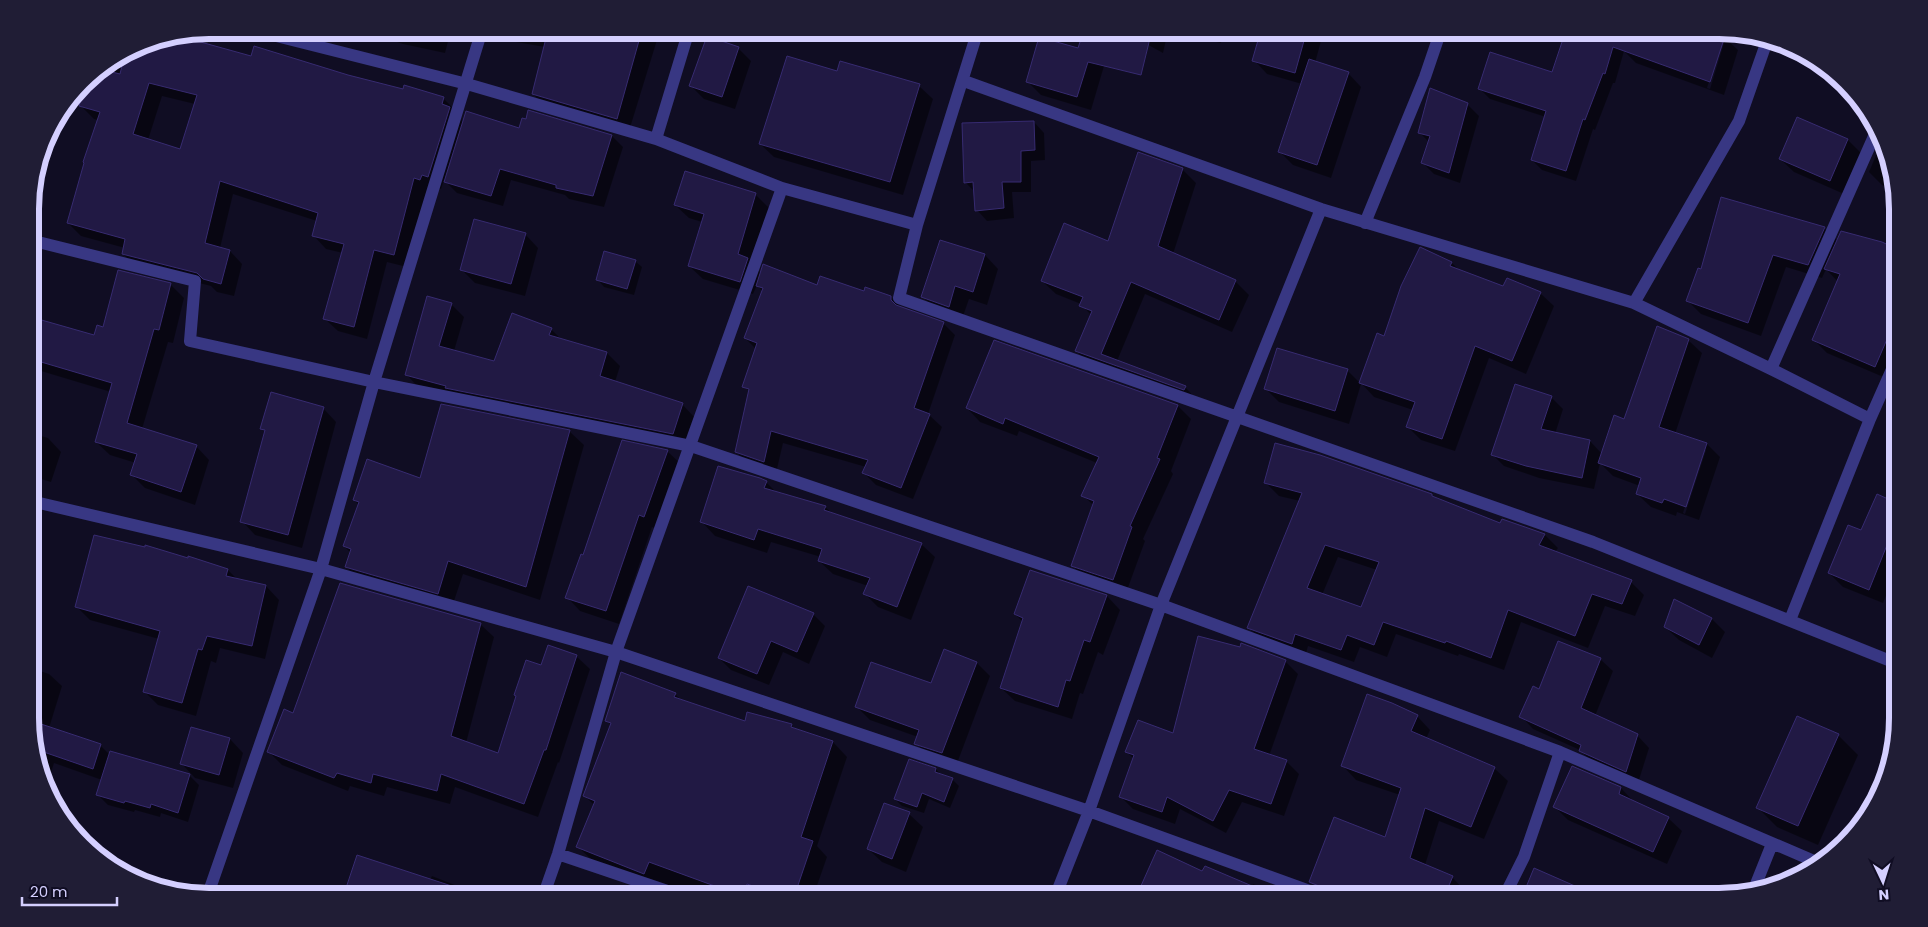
<svg xmlns="http://www.w3.org/2000/svg" width="1928" height="927" font-family="Poppins,sans-serif">
<style>
.shadow{fill:#0007;fill-rule:evenodd}
.building{fill:#211944;stroke:#372b71;fill-rule:evenodd}
.lines{fill:none;stroke-linecap:round;stroke-linejoin:round}
.minor{stroke:#383783;stroke-width:12}
.rim{fill:none;stroke:#d4cfff;stroke-width:6}
</style>
<rect width="100%" height="100%" fill="#100d23"/>
<path class="shadow" d="M361 30H451L445 53 403 44Z
M504 30H647L657 40 629 131 546 107 533 94 545 47 516 42Z
M1121 30H1224L1221 43 1168 31 1163 53Z
M1262 30H1324L1315 63 1348 73 1361 87 1331 178 1293 165 1279 151 1302 84 1267 74 1254 60Z
M1567 30H1716L1715 34 1724 37 1738 50 1724 95 1636 63 1624 51 1615 83H1613L1595 130 1593 129 1576 181 1542 170 1532 160 1546 117 1490 99 1480 89 1553 74ZM1721 43H1724L1710 89 1707 88Z
M141 43 252 57 347 77 443 98 456 111 455 114 464 122 520 129 612 136 623 147 604 207 569 199 565 195 511 180 503 206 457 193 444 180 441 189 435 187 407 267 387 262 367 339 338 331 325 319 343 253 326 249 314 236 317 221 233 194 220 248 230 251 242 264 234 296 217 292 211 286 136 267 123 254 125 248 81 236 68 223 98 120 94 119 81 106 89 77ZM162 96 195 104 181 151 148 140Z
M738 48 751 61 735 109 704 99 691 86Z
M1090 53 1104 66 1091 110 1041 95 1028 82Z
M838 73 919 86 933 99 903 195 774 157 760 144Z
M1467 104 1479 116 1460 183 1434 174 1423 163 1430 143 1419 132Z
M1034 122 1044 133 1045 160 1031 161V192H1012L1014 218 987 221 977 210 975 192 965 182Z
M1848 140 1861 153 1844 194 1794 172 1780 159Z
M1880 146 1897 186V192L1882 185 1869 172Z
M1182 169 1196 183 1173 254 1235 281 1249 295 1232 332 1145 294 1117 361 1185 387 1198 401 1090 364 1076 351 1091 315 1081 304 1056 294 1042 281 1109 242Z
M755 194 769 208 752 264 761 273 817 287 891 297 903 309 943 323 955 335 928 414 942 427 913 499 876 485 864 473 866 467 783 443 776 473 749 464 736 452 750 392 744 386 756 349 745 338 763 292 757 285 753 294 703 279 689 266 702 222 689 218 675 205Z
M1824 228 1838 241 1897 250V360L1888 379 1827 353 1813 339 1838 282 1826 269 1822 278 1786 267 1761 336 1701 314 1687 300 1701 271Z
M525 234 538 248 525 296 475 283 462 270Z
M940 242 985 255 998 269 987 305 969 299 962 319 936 310 923 297Z
M1421 249 1452 263 1460 271 1504 288 1540 293 1554 306 1526 374 1489 358 1455 451 1421 440 1407 426 1413 410 1374 397 1361 383 1385 337Z
M635 261 642 267 634 295 604 287 598 280Z
M118 272 171 285 184 298 173 343 168 342 142 429 196 446 209 460 195 505 145 488 132 475 136 463 110 455 96 442 111 392 31 368V318L95 336 104 328Z
M451 304 464 317 454 351 495 362 551 329 562 340 607 353 620 366 615 382 682 404 695 418 686 447 419 388 406 374Z
M1688 340 1702 353 1675 434 1707 444 1720 457 1699 520 1677 512 1676 516 1651 507 1637 494 1640 486 1613 476 1600 463 1594 489 1539 478 1504 466 1492 454 1551 397 1563 409 1555 434 1590 441 1602 454 1625 420ZM1703 450H1706L1685 514 1683 513Z
M1347 370 1361 384 1349 424 1279 402 1266 389Z
M1178 406 1191 419 1171 471 1173 474 1143 539 1145 541 1126 593 1086 579 1073 566 1094 506 1083 495 1097 463 1019 431 1017 436 980 422 967 408Z
M323 408 336 422 302 548 255 535 242 521 266 432 262 428Z
M569 431 584 445 540 600 463 574 452 607 361 581 346 567 351 553 344 546 359 505 354 500Z
M31 433 48 438 61 452 51 482 31 476Z
M667 451 681 464 657 529 652 527 619 624 580 611 567 597 584 556Z
M732 470 766 482 776 492 825 507 833 514 921 544 935 557 911 620 878 607 865 594 868 586 833 574 819 561 821 557 771 542 767 553 715 536 702 522Z
M1266 483 1431 495 1435 498 1500 525 1503 520 1545 535 1558 548 1555 552 1631 582 1644 595 1635 616 1605 606 1588 648 1521 622 1504 670 1459 654 1458 656 1396 634 1387 657 1360 647 1354 662 1308 646 1305 657 1262 641 1249 628 1300 501 1279 496ZM1338 557 1377 570 1362 609 1322 595Z
M1878 496 1897 504 1898 566 1883 603 1843 587 1829 573 1861 532Z
M228 570 237 579 266 586 279 600 265 659 220 648 216 663 211 661 196 716 158 705 144 691 159 639 90 620 77 607Z
M1031 571 1107 596 1120 610 1103 655 1098 652 1083 694 1080 693 1072 719 1015 701 1001 688 1023 622 1015 614Z
M1675 600 1712 619 1725 632 1712 658 1679 640 1665 627Z
M813 614 825 626 809 664 783 652 769 685 731 670 719 658Z
M480 624 494 637 466 743 499 755 518 696 542 666 576 656 590 669 559 763 558 762 538 817 455 787 450 804 387 787 384 796 350 786 348 791 282 765 269 752 294 714Z
M1600 659 1613 671 1595 716 1637 735 1649 748 1638 783 1593 763 1580 750 1533 729 1521 716 1540 691Z
M1285 661 1298 674 1269 756 1286 761 1299 774 1284 816 1242 802 1226 833 1180 809 1175 824 1133 809 1120 796 1134 759 1127 752 1174 735Z
M977 663 990 676 956 766 929 757 916 743 918 737 870 720 857 707 932 685Z
M31 668 49 674 62 686 49 728 100 745 110 755 189 775 199 785 188 822 161 813 160 817 135 810 134 812 108 805 98 795 102 780 54 763 48 782 32 742Z
M675 694 681 700 746 723 791 725 795 729 833 742 847 757 817 846 827 857 813 897H684L593 861 578 847 595 806 585 796 612 726 606 720Z
M1417 716 1430 730 1426 739 1494 768 1508 781 1484 839 1439 821 1425 865 1452 877 1465 891 1463 897H1361L1386 839 1400 795 1356 780 1343 766Z
M1838 735 1858 755 1818 845 1777 827 1757 807Z
M230 739 243 753 233 788 195 778 182 764Z
M936 769 942 776 952 779 959 786 950 808 929 799 924 813 902 806 895 799Z
M1621 788 1634 802 1668 818 1682 831 1667 864 1568 820 1555 807Z
M909 814 923 827 906 872 882 862 868 849Z
M1800 869 1805 871 1798 874Z
M1203 872 1252 887 1253 884 1283 897H1138Z
M432 876 485 897H344L430 880Z"/>
<path class="building" d="M548 30H642L617 119 532 94Z
M1084 30H1152L1141 75 1088 62 1077 97 1026 82 1039 37 1078 48Z
M1261 30H1307L1295 73 1252 61Z
M1566 30H1707L1725 36 1710 82 1613 47 1605 74 1603 73 1585 120 1583 119 1566 171 1531 160 1546 111 1478 89 1490 52 1552 72Z
M179 36 251 56 254 46 348 75 403 89 404 85 444 97 442 104 450 107 428 177 422 175 420 180 414 178 394 255 374 250 354 327 323 319 344 244 312 236 318 213 220 181 205 243 230 250 221 284 203 279 197 273 122 254 125 239 67 223 84 163 83 162 100 112 79 106 87 79 91 75 100 69 120 74 125 53 141 43ZM149 83 197 95 180 149 133 134Z
M707 36 739 47 722 97 689 86Z
M787 56 837 71 840 61 920 84 890 182 759 144Z
M1309 59 1349 72 1317 165 1278 152Z
M1430 88 1468 103 1449 173 1421 163 1430 136 1418 133Z
M528 110 612 135 593 196 556 188V185L500 169 491 196 444 182 466 111 519 128 522 118 526 119Z
M1797 117 1848 139 1830 181 1779 159Z
M1034 121 1035 150 1021 151V182H1002L1004 208 975 211 973 182 964 183 962 123Z
M1138 152 1183 168 1158 246 1236 280 1219 320 1131 282 1101 354 1186 386 1184 390 1075 351 1092 311 1079 306 1083 297 1041 281 1064 223 1108 241Z
M685 171 756 193 738 254 748 258 740 282 688 266 704 214 674 205Z
M1721 197 1825 227 1808 265 1773 255 1748 323 1686 301 1698 268 1701 269Z
M474 219 526 233 511 284 460 270Z
M1841 231 1882 242 1897 249V316L1875 367 1812 340 1840 274 1824 269Z
M940 240 985 254 973 292 955 286 949 307 921 297Z
M1420 247 1452 262 1450 266 1503 286 1507 278 1541 292 1512 361 1475 346 1442 439 1406 427 1415 402 1359 383 1377 333 1384 336 1401 286Z
M604 251 636 260 627 289 596 280Z
M763 264 817 285 820 276 864 291 865 287 891 296V300L896 305 944 322 914 408 930 414 901 488 862 473 868 460 771 431 764 462 735 452 749 389 742 387 757 343 744 338 763 288 756 286Z
M118 270 171 283 159 330 154 329 127 423 197 445 181 492 130 475 137 454 95 442 112 383 31 359V317L94 335 97 325 103 327Z
M427 296 452 303 439 346 494 361 512 313 552 328 549 335 607 352 600 376 683 403 673 434 445 388 446 386 405 375Z
M1657 326 1689 339 1659 427 1707 443 1686 507 1664 499 1662 503 1636 494 1641 478 1598 463 1614 415 1624 419Z
M994 340 1178 405 1157 458 1160 459 1130 526 1132 527 1113 580 1071 566 1094 501 1081 496 1099 457 1005 418 1003 424 966 408Z
M1277 348 1348 369 1335 411 1264 389Z
M1515 384 1552 396 1541 429 1590 440 1582 478 1526 466 1491 455Z
M271 392 324 407 288 535 240 522 265 430 260 429Z
M441 404 570 430 526 587 448 561 438 594 345 567 351 549 343 546 359 502 353 500 367 459 420 478Z
M622 440 668 450 644 517 639 515 606 611 565 598 581 554 583 555Z
M1275 443 1320 455 1432 494V496L1500 523 1502 519 1545 534 1539 545 1632 580 1622 604 1592 594 1575 636 1508 610 1491 658 1446 641 1445 643 1383 622 1374 645 1347 635 1341 650 1295 634 1292 644 1247 628 1302 493 1264 483ZM1325 545 1379 562 1361 607 1307 588Z
M718 466 760 478 767 481 764 488 826 506 824 510 922 543 897 607 863 594 870 578 818 561 822 549 758 529 754 540 700 522Z
M1877 494 1897 503V520L1869 590 1828 573 1848 525 1861 530Z
M94 535 145 547V545L188 558V556L228 569 226 576 266 585 252 646 207 636 202 650 198 649 182 703 143 692 160 631 75 607Z
M1030 570 1107 595 1090 642 1084 640 1070 681 1066 680 1058 707 1000 688 1023 618 1014 614Z
M340 583 481 623 451 736 498 753 516 696 514 695 526 660 541 665 548 645 577 655 546 750H544L524 804 441 774 437 791 373 774 371 783 337 773 334 778 267 752 284 709 293 713Z
M748 586 814 613 797 652 771 641 757 674 718 658Z
M1674 599 1712 618 1699 645 1664 627Z
M1198 636 1240 647 1241 643 1286 660 1254 749 1287 760 1271 804 1229 790 1213 821 1167 797 1162 812 1119 797 1134 755 1125 752 1138 720 1173 733Z
M1558 641 1601 658 1581 708 1638 734 1626 772 1579 751 1581 745 1519 717 1533 686 1539 689Z
M944 649 977 662 942 753 914 744 919 730 855 707 871 662 931 683Z
M621 672 676 693 674 697 745 721 747 712 792 724 791 727 833 741 801 837 813 841 794 897H786L747 884 742 896 649 862 644 874 576 847 595 801 583 796 611 723 605 721Z
M1367 694 1392 703 1418 715 1411 731 1495 767 1471 827 1425 808 1410 858 1453 876 1444 897H1334L1329 890 1309 882 1334 817 1385 837 1401 788 1341 766Z
M1797 716 1839 734 1798 826 1756 808Z
M32 721 101 744 93 769 35 749 32 742Z
M191 727 230 738 219 775 180 764Z
M110 751 190 774 178 813 151 804 150 808 125 801 124 803 96 795Z
M909 759 936 768 935 772 953 778 944 802 922 793 917 807 894 799Z
M1572 766 1621 787 1619 794 1669 817 1653 852 1553 807Z
M884 803 910 812 892 859 867 849Z
M1157 850 1202 871 1205 866 1278 897H1136Z
M357 855 470 892 469 897H343Z
M1534 868 1600 897H1522Z"/>
<g class="lines">
<path class="minor" d="M253 30 467 84 656 139 782 188 917 225
M978 30 917 225 899 298 1593 542 1898 664
M1767 41 1739 121 1634 303 1771 369 1870 419 1790 620
M964 81 1321 209 1634 303
M656 139 689 30
M1365 223 1425 77 1441 30
M30 240 195 281 190 341 374 382 691 446 1161 605 1560 752 1821 864
M1771 369 1875 134
M1870 419 1897 358
M31 501 321 569 616 652 1089 811 1326 897
M558 854 685 897
M1754 889 1772 844
M207 897 321 569 374 382 482 30
M543 897 558 854 616 652 782 188
M1055 897 1089 811 1161 605 1321 209
M1504 897 1524 857 1560 752"/>
</g>
<path d="M0 0H1928V927H0ZM209 39H1719A170 170 0 0 1 1889 209V718A170 170 0 0 1 1719 888H209A170 170 0 0 1 39 718V209A170 170 0 0 1 209 39Z" fill="#201d35" fill-rule="evenodd"/>
<path class="rim" d="M209 39H1719A170 170 0 0 1 1889 209V718A170 170 0 0 1 1719 888H209A170 170 0 0 1 39 718V209A170 170 0 0 1 209 39Z"/>
<g transform="translate(1883 882) rotate(176)" stroke="#100d23" stroke-width="4" paint-order="stroke">
<path d="M0-4L9 19L0 12L-9 19Z" fill="#d4cfff"/>
<text y="-8" font-size="14" font-weight="bold" text-anchor="middle" fill="#d4cfff">N</text>
</g>
<path d="M22 897v8h95v-8" fill="none" stroke="#d4cfff" stroke-width="2.5"/>
<text x="30" y="897" font-size="15" fill="#d4cfff" stroke="#100d23" stroke-width="4" paint-order="stroke">20 m</text>
</svg>
